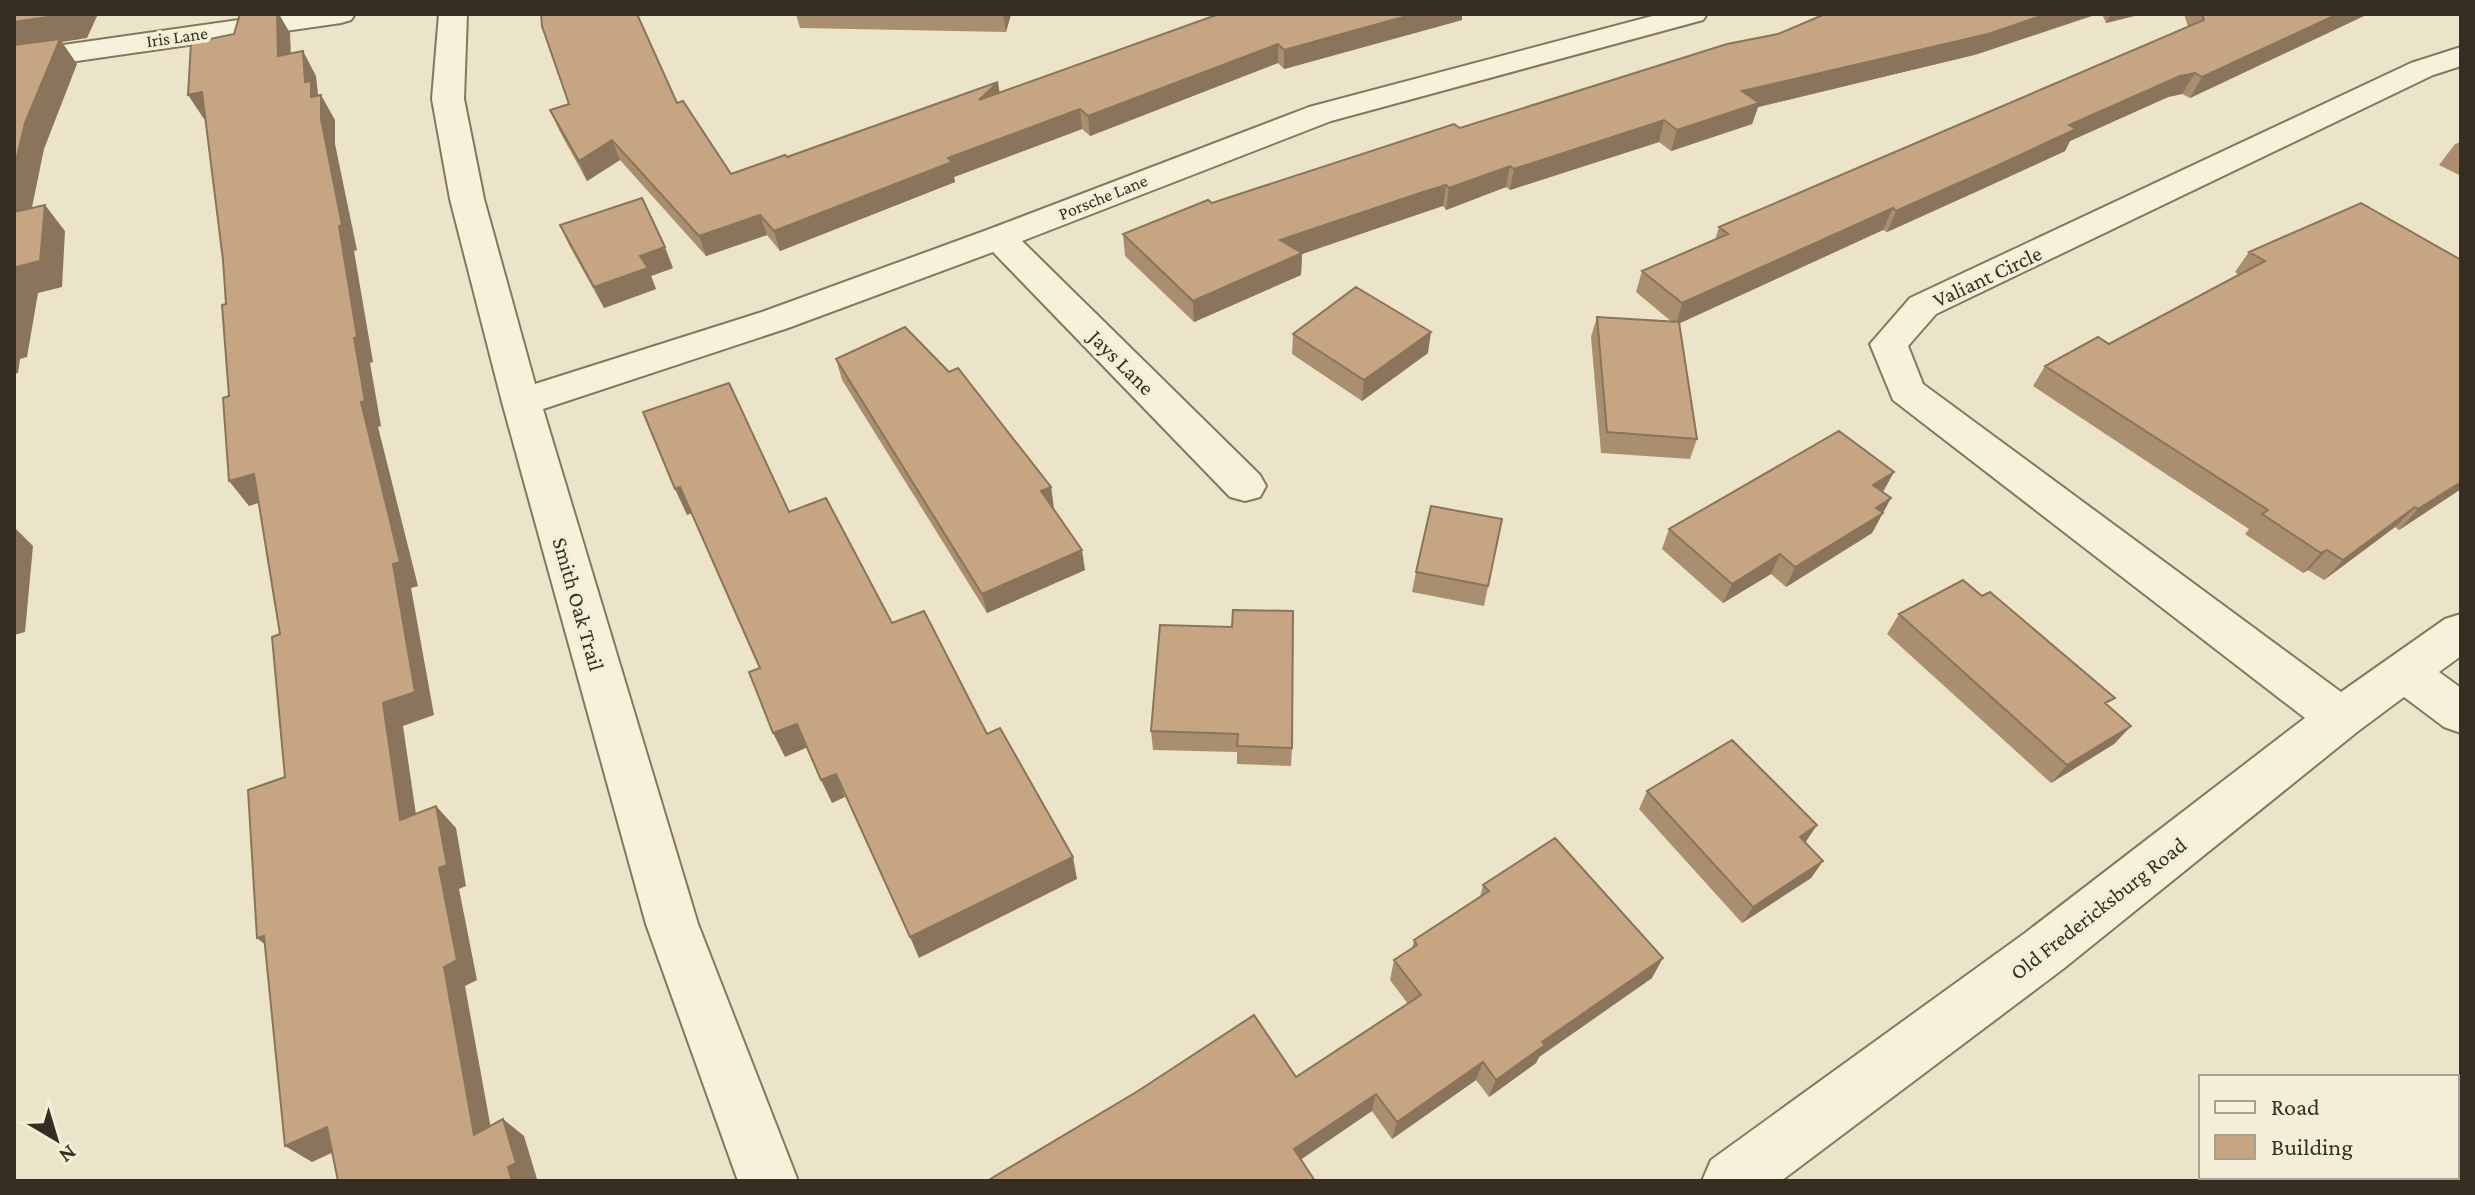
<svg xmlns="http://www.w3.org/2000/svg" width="2475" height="1195" font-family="'Crimson Pro',serif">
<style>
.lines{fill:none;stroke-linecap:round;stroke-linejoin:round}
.minor-casing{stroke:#85775f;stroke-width:4}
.minor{fill:#f6f1db;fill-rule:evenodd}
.wall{fill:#a98e70}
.shaded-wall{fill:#8a745b}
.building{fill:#c5a582;stroke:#8a745b;stroke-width:2}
.labels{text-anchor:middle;stroke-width:7;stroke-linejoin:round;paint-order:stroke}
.far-street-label{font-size:18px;fill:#372e21;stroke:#f3eed7}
.street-label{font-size:22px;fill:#372e21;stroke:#f3eed7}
</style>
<rect width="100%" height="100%" fill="#ebe4c8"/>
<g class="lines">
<defs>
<path id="minor" d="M280 14H355L351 20 341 23 14 70V52Z
M439 14H467L464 99 484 199 535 384 762 312 987 230 1309 107 1660 14H1707L1703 20 1331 121 1022 241 1260 475 1266 486 1260 497 1245 501 1230 497 993 252 788 328 543 409 698 924 798 1181H738L646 924 502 402 450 199 432 99Z
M2461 47V66L2433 75 1936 314 1908 346 1923 384 2341 692 2445 619 2461 614V656L2439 672 2461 688V733L2444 727 2404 697 2357 732 2063 969 1781 1181H1702L1711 1160 2025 933 2305 718 1893 400 1870 344 1910 298 2411 63Z"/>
</defs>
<use href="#minor" class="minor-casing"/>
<use href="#minor" class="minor"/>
</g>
<path class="wall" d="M796 14H1011L1006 32 800 28Z
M1219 14 1462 20 1284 69 1278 63 1090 136 1082 129 954 177 955 182 780 251 767 235 706 256 620 160 587 181 559 130 550 110 677 103 731 174 999 92Z
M2102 14H2142L2106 23Z
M2184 14H2368L2190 98 2182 94 2168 97 2070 141 2065 151 1980 190 1887 232 1883 230 1679 323 1697 439 1690 459 1601 453 1591 337 1597 317 1672 322 1636 292 1642 271 1715 240 1719 227 2188 27Z
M1978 54 1758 107 1752 124 1671 151 1659 142 1510 190 1506 187 1446 210 1443 206 1417 214 1302 254 1301 275 1194 322 1125 256 1123 234 1212 203 1460 128Z
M2461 142V176L2439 165 2455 144Z
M2361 203 2461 489 2399 530 2395 527 2324 580 2308 570 2303 573 2245 534 2249 529 2033 386 2045 366 2109 344 2239 275 2235 272 2249 252Z
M560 225 673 268 651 276 656 289 604 308 569 245Z
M1293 334 1428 353 1362 401 1292 354Z
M836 359 949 372 1051 487 1053 508 1085 570 987 613 842 380Z
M1883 492 1891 498 1872 533 1786 587 1771 574 1723 603 1662 549 1669 529Z
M1502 519 1484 606 1412 592 1416 572Z
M1899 614 2108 706 2131 726 2114 744 2051 783 1887 634Z
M1160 625 1292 748 1291 766 1237 764V752L1153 750 1151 731Z
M1647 791 1817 825 1805 842 1823 861 1811 878 1742 923 1639 809Z
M1483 885 1652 978 1539 1057 1536 1063 1489 1097 1476 1080 1392 1139 1372 1111 987 1181 1296 1077 1408 1004 1390 980 1394 960 1412 949 1414 940 1480 897Z"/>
<path class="shaded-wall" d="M68 14H98L87 38 62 42 77 64 44 149 25 241 14 228V22Z
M277 14H279L290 33 292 81 278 56Z
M1003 14H1011L1006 32Z
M1414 14H1462V20L1284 69V50Z
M2047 14H2098L1978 54 1758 107 1752 124 1671 151 1677 130 1742 91Z
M2111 14H2142L2106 23Z
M2338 14H2368L2190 98 2202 77Z
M1278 44V63L1090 136 1088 116Z
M303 51 316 76 318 94 321 99V95L335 120V144L357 250 354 251 373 362 370 363 381 426 378 427 418 586 411 588 434 715 403 726 420 842 400 820 383 703 361 402 305 82Z
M2195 73 2182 94 2168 97 2070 141 2065 151 1980 190 1887 232 1896 211 2069 125 2180 76Z
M998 82 1001 102 979 100Z
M202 92 217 116 204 119 188 95Z
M1080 109 1082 129 954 177 955 182 780 251 774 231 948 158Z
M1664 120 1659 142 1510 190 1514 169Z
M612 140 620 160 587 181 579 161Z
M1510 166 1506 187 1446 210 1449 188Z
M1446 185 1443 206 1302 254 1301 275 1194 322 1193 301 1280 240Z
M45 205 65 231 62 287 38 293 27 357 20 359 18 373 14 374V277L16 267Z
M1893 208 1883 230 1676 325 1682 303Z
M760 215 767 235 706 256 699 236Z
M665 247 673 268 651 276 656 289 604 308 594 287 640 256Z
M1431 332 1428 353 1362 401 1364 380Z
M1894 472 1883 492 1873 485Z
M254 474 274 498 249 506 229 481Z
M2461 482V489L2399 530 2418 509Z
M680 487 692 513 687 515 675 489Z
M1051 487 1054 508 1045 512 1041 491Z
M1891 498 1872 533 1786 587 1795 567Z
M2415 507 2395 527 2324 580 2343 560Z
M14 527 33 546 25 632 14 635Z
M1082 550 1085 570 987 613 982 594Z
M2327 550 2308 570 2303 573 2321 553Z
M1780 554 1771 574 1723 603 1732 584Z
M797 724 808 747 785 757 773 733Z
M2131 726 2114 744 2051 783 2067 765Z
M836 774 845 797 832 803 821 780Z
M436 806 456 828 466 886 459 889 477 980 465 986 495 1151 474 1135 444 967Z
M1817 825 1805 843 1800 837Z
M1073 857 1077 879 919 958 910 937Z
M1823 861 1811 878 1742 923 1753 907Z
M264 936 282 958 257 938Z
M1663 958 1652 978 1539 1057 1536 1063 1489 1097 1496 1080 1542 1042Z
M1483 1062 1476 1080 1392 1139 1397 1122Z
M1376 1094 1372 1111 1293 1165 1294 1149Z
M503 1119 524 1136 537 1179 532 1181H512L508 1167Z
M327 1127 353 1143 312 1162 285 1146Z"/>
<path class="building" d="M14 14H68L14 22Z
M240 14H277L278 56 303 51 305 82 311 81V97L321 95V119L342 225 339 226 357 337 354 338 365 401 361 402 400 562 393 564 415 692 383 703 400 820 436 806 447 865 439 868 457 960 444 967 474 1135 503 1119 516 1163 508 1167 512 1181H338L327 1127 285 1146 264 936 257 938 248 790 285 777 272 637 280 634 254 474 229 481 223 398 229 396 222 305 226 304 223 260 202 92 188 95 191 43 234 34Z
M541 14H637L677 103 683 101 731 174 785 155 787 157 998 82 979 100 1219 14H1414L1284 50 1278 44 1088 116 1080 109 948 158 952 162 774 231 760 215 699 236 612 140 579 161 550 110 569 104 542 26Z
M1825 14H2047L1988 34 1742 91 1759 103 1677 130 1664 120 1514 169 1510 166 1449 188 1446 185 1420 193 1280 240 1302 253 1193 301 1123 234 1208 200 1212 203 1454 124 1460 128 1727 44 1778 34Z
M2202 14H2338L2202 77 2195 73 2180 76 2069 125 2076 129 1990 169 1896 211 1893 208 1682 303 1642 271 1728 234 1719 227 2204 20Z
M60 39 25 123 14 169V45Z
M642 198 665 247 640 256 648 268 594 287 560 225Z
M2361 203 2461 260V482L2418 509 2415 507 2343 560 2327 550 2321 553 2262 514 2268 510 2045 366 2098 337 2109 344 2265 261 2249 252Z
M45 205 40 261 16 267 14 277V212Z
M1356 287 1431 332 1364 380 1293 334Z
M1597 317 1679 322 1697 439 1607 432Z
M905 327 949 372 958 368 1051 487 1041 491 1082 550 982 594 836 359Z
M729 383 789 512 826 498 892 623 924 611 987 734 1000 728 1073 857 910 937 836 774 821 780 797 724 773 733 749 672 760 668 680 487 675 489 643 412Z
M1839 431 1894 472 1873 485 1891 498 1876 508 1883 513 1795 567 1780 554 1732 584 1669 529Z
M1431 506 1502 519 1488 586 1416 572Z
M1963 580 1982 596 1990 592 2115 698 2105 703 2131 726 2067 765 1899 614Z
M1233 610 1293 611 1292 748 1237 746 1238 734 1151 731 1160 625 1232 627Z
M1732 740 1817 825 1800 837 1823 861 1753 907 1647 791Z
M1555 838 1663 958 1542 1042 1545 1045 1496 1080 1483 1062 1397 1122 1376 1094 1294 1149 1315 1181H987L1138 1091 1254 1015 1296 1077 1421 995 1394 960 1417 945 1414 940 1489 891 1483 885Z"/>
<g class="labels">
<g class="far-street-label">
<text transform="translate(177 37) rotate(-8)" y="6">Iris Lane</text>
<text transform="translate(1103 197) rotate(-22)" y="6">Porsche Lane</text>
</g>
<g class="street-label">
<text transform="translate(1987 276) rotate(-25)" y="8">Valiant Circle</text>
<text transform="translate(1122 362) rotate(45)" y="8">Jays Lane</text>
<text transform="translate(579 604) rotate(74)" y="8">Smith Oak Trail</text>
<text transform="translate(2098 908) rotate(-38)" y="8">Old Fredericksburg Road</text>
</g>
</g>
<rect width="2475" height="1195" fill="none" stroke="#372e21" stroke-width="32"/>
<rect x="2199" y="1075" width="260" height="104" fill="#f3eed7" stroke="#a8a18e" stroke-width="2"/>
<rect x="2215" y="1101" width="40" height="12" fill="#f6f1db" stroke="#a8a18e" stroke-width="2"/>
<text x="2271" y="1115" font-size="24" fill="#372e21">Road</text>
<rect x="2215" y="1135" width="40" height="24" fill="#c5a582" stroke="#a8a18e" stroke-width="2"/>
<text x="2271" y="1155" font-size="24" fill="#372e21">Building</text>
<g transform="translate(56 1139) rotate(142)" stroke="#f3eed7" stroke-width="6" paint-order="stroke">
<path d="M0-6L14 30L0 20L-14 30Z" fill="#372e21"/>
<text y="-12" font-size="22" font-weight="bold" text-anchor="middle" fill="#372e21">N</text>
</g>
</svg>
